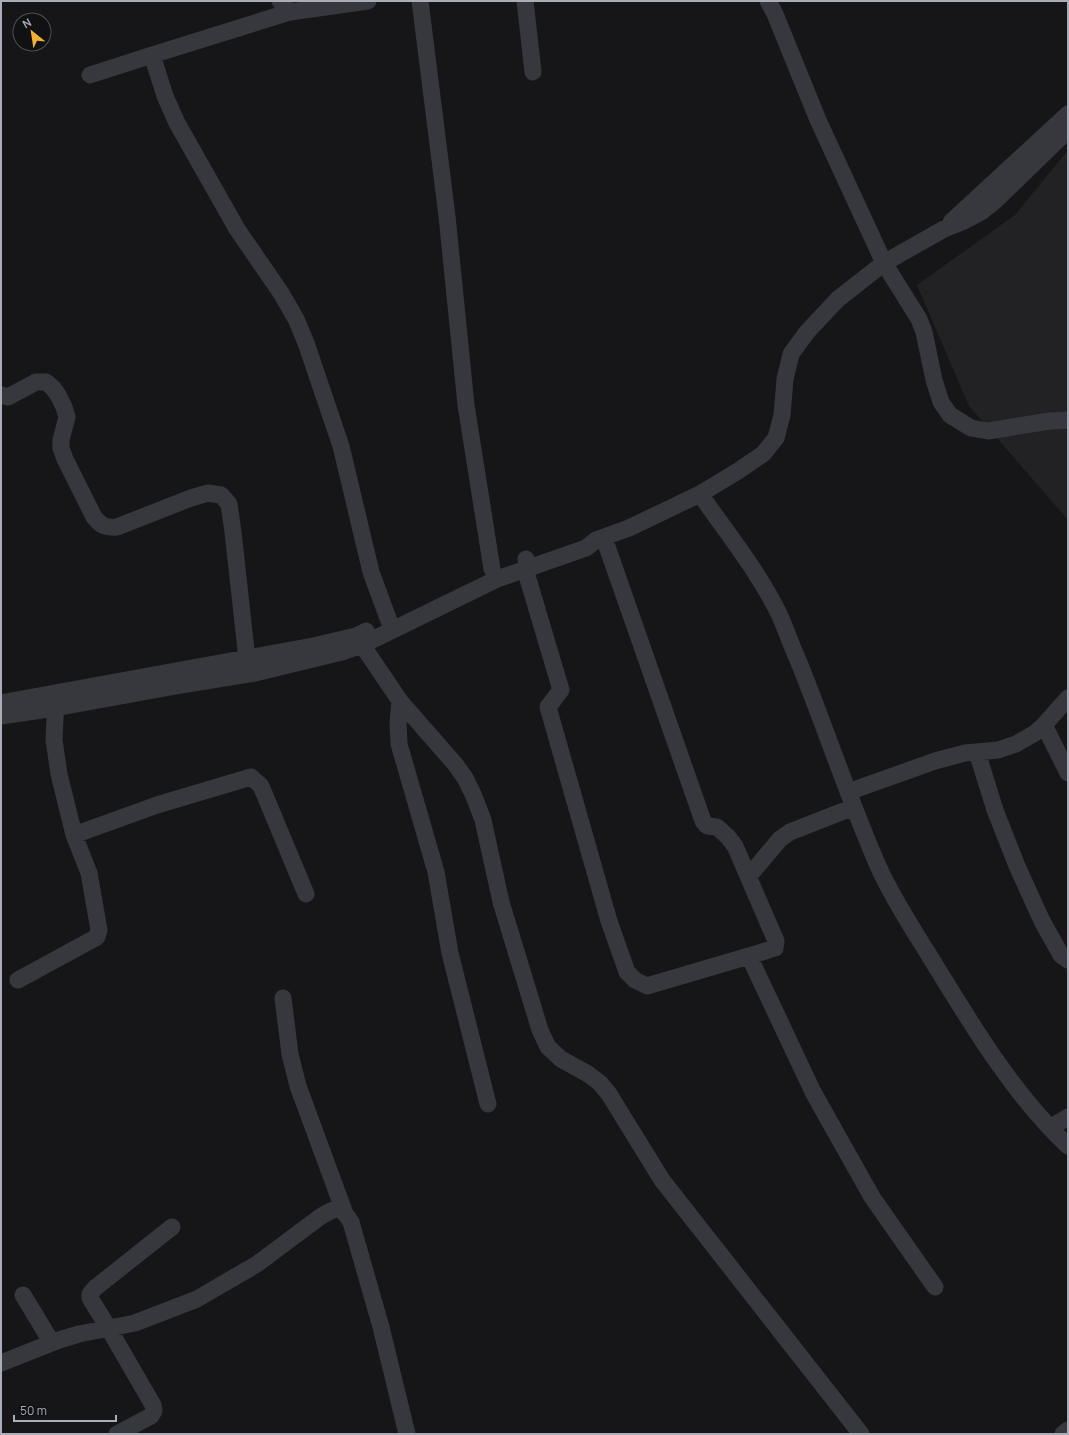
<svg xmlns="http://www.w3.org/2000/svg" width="1069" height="1435" font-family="Manrope,sans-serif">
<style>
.built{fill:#222225}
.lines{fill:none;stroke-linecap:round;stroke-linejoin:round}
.minor{stroke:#37383d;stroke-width:17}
</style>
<rect width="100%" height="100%" fill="#161618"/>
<path class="built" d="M1068 150V520L969 406 917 285 1015 215Z"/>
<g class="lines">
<path class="minor" d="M280 1 290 12 368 1
M420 1 447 216 466 405 492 569
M525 1 533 72
M768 1 775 14 818 120 884 263 919 319 924 332 934 380 941 402 950 415 971 428 988 431 1050 421 1068 420
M290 12 152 55 165 96 177 123 237 229 281 293 296 319 306 343 341 446 371 572 389 621 394 629
M90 75 152 55
M951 222 1068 114
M1 395 8 397 36 382H46L53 388 58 395 64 407 67 417 61 440V448L65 459 94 517C101 526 106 528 117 527L191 498 208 493 221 495 229 504 233 532 247 659
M700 494C727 533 758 571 779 614 786 629 791 645 798 660 826 729 849 800 879 868 893 899 914 931 932 960 972 1025 1012 1093 1068 1146
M604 538 703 821 707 826 717 827 728 837 735 846 776 941 775 948 749 956
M526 559 528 579 561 690 548 707 609 921 627 972 635 980 647 986 749 956 813 1092 872 1197 935 1287
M356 636 400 701 455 764 465 778 473 794 483 820 501 902 540 1030 548 1047 561 1059 588 1074 600 1083 609 1094 662 1180 861 1434
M400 701 398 723 399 744 436 872 450 953 488 1104
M1 703 313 646 356 636 366 631
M1 716 55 708 176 686 255 673 342 652 362 645 497 579 586 548 596 540 629 528 700 494 738 471 763 454 776 438 782 415 785 379 791 354 807 332 838 299 884 263 944 229 964 221 981 212 996 200 1068 130
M1044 725 1068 773
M977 752 995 810 1017 866 1042 921 1061 955 1068 960
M848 792 935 761 965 753 998 750 1016 744 1035 733 1044 725 1068 698
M74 835 157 805 251 777 261 786 306 894
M749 876 780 839 790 832 854 807
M18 980 97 937 99 930 89 873 74 835 59 774 54 740 56 697
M283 998 290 1054 298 1086 344 1211
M1050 1128 1068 1117
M23 1295 52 1343
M1 1363 59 1340 79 1334 135 1323 197 1299 257 1264 320 1217C337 1207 340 1205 351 1222L381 1327 407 1434
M117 1434 151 1416 154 1411 153 1405 109 1329 90 1298V1294L95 1288 172 1227
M1063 1434 1068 1430"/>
</g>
<rect width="1069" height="1435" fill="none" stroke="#a8adb8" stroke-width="4"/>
<g transform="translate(32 32) rotate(330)"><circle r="19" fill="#111113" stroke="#4d4f55"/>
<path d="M0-3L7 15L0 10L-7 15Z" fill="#f2b134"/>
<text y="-6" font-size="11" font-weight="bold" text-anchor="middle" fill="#a8adb8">N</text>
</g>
<path d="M14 1415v6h102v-6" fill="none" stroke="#a8adb8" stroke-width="2"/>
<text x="20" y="1415" font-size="12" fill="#a8adb8" stroke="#111113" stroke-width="3" paint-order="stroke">50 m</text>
</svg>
